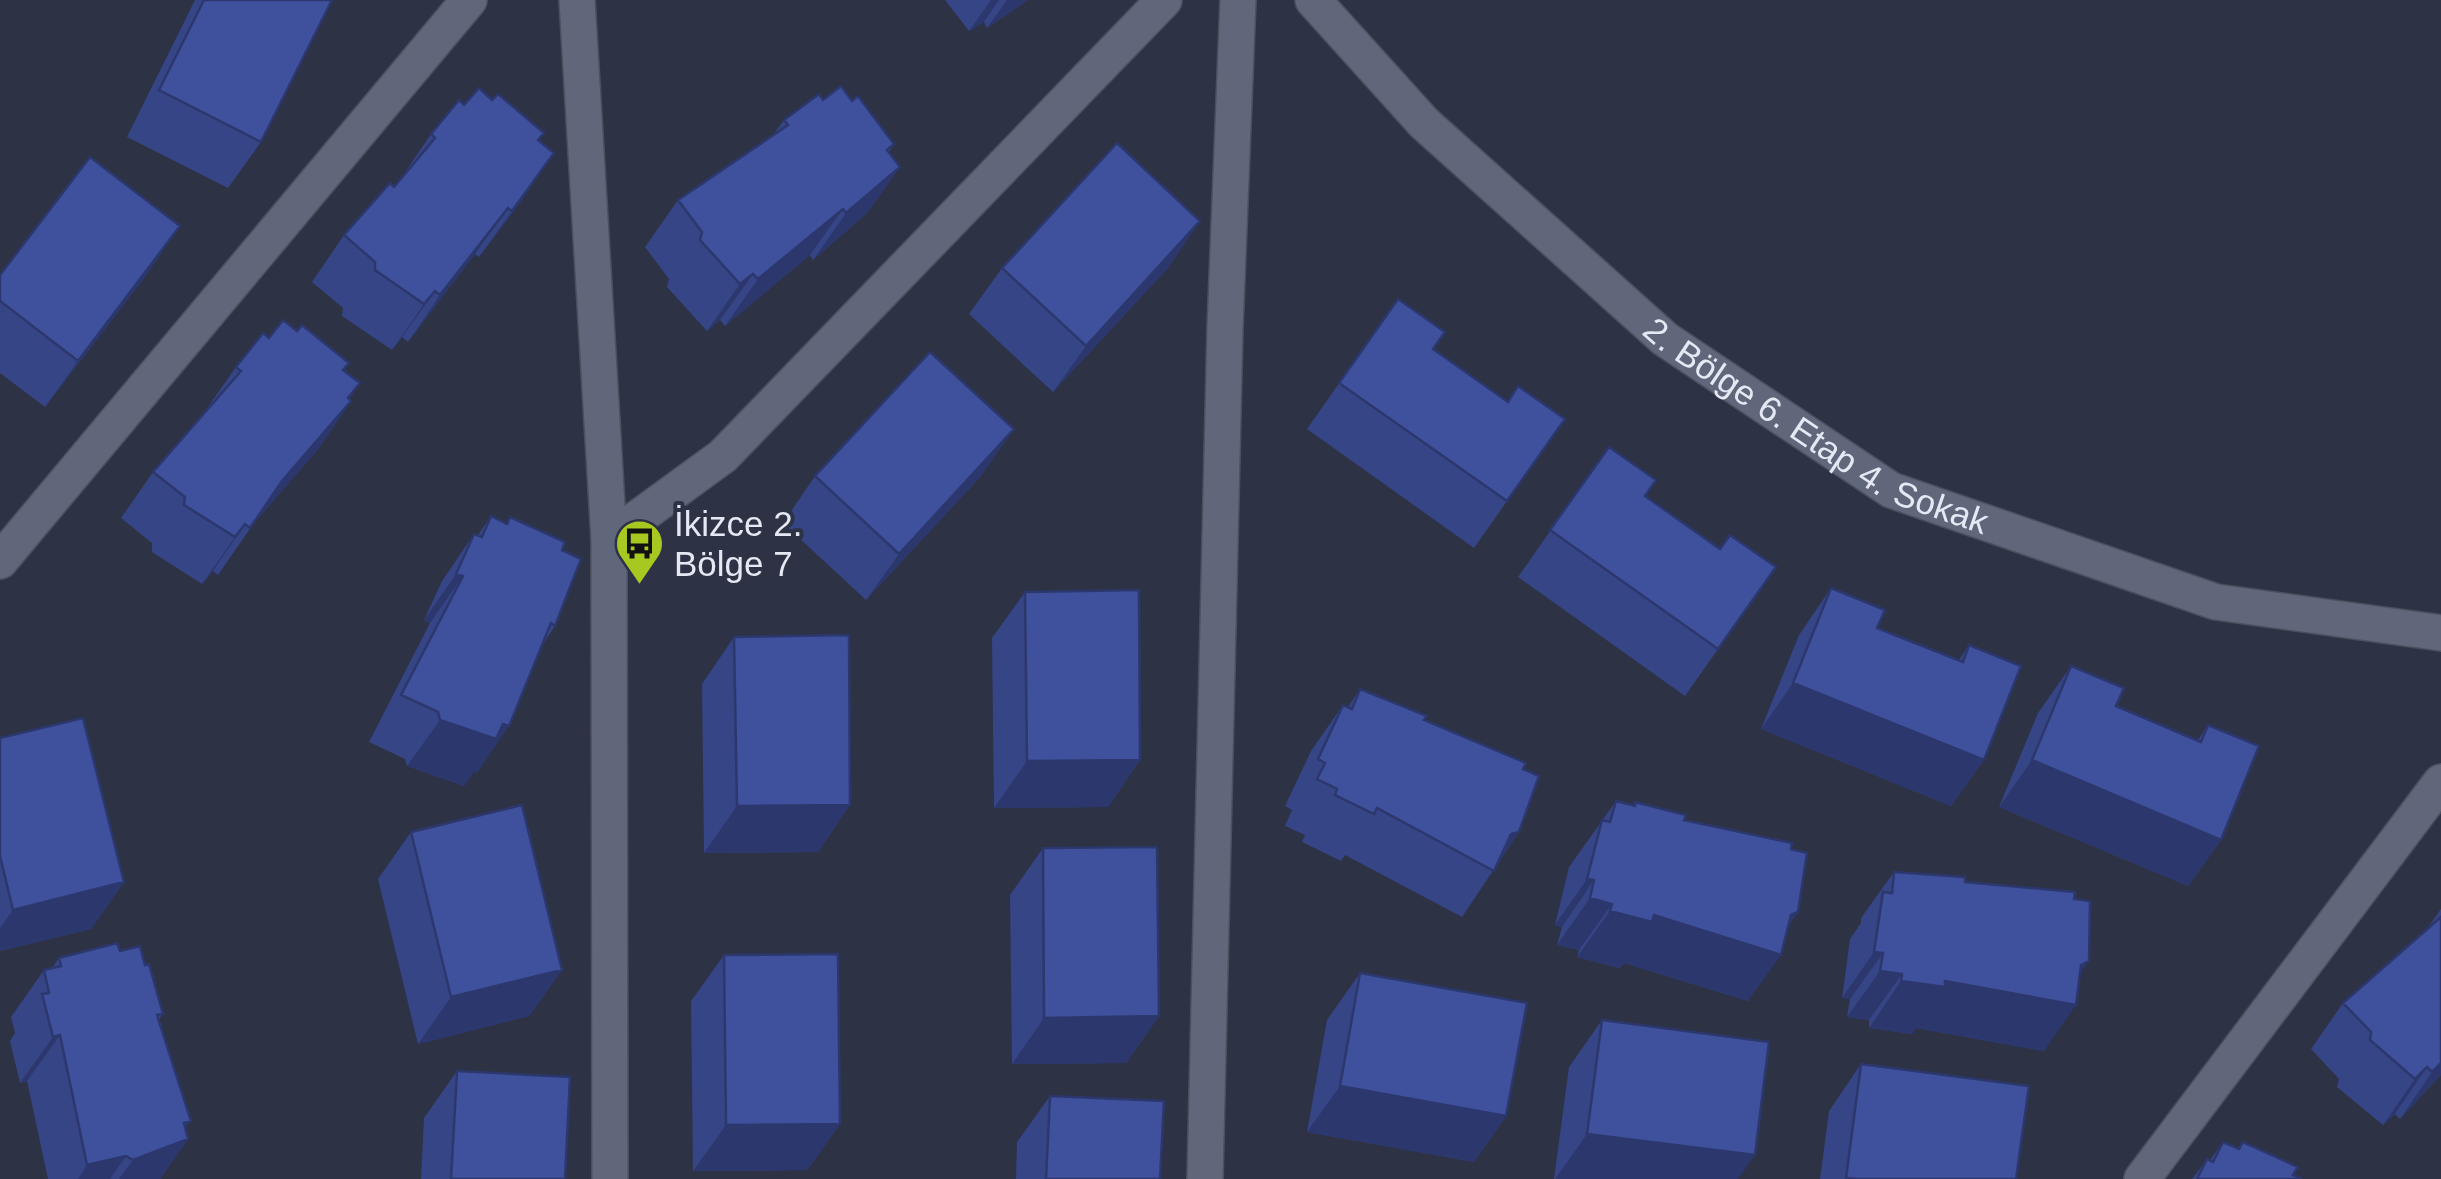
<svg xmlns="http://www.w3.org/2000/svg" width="2441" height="1179" font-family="Helvetica,sans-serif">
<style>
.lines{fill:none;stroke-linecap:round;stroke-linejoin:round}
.street-casing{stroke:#4b505f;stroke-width:38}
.street{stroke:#60677b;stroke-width:35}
.wall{fill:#364586}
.shaded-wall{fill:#2c386d}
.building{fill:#3f509c;stroke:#2c386d;stroke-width:2.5}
.labels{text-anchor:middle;stroke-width:8;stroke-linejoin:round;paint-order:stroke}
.street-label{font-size:35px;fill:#e5e9f4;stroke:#2d3244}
.poi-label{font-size:35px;fill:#e5e9f4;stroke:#2d3244;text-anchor:start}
</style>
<rect width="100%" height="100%" fill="#2d3244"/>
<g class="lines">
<defs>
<g id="street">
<path d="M577 0 609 539 610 1179"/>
<path id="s1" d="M1313 0 1424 123 1665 339 1891 490 2216 602 2441 633"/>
<path d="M609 539 723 456 1164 0"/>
<path d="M0 561 469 0"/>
<path d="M1205 1179 1225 328 1238 0"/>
<path d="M2142 1179 2441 782"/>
</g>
</defs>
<use href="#street" class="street-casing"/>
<use href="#street" class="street"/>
</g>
<path class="wall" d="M195 0H332L261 142 228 188 127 137Z
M945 0H1028L987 28 984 22 969 31Z
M823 100 852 101 894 144 889 152 900 167 867 213 813 260 810 255 725 326 720 320 707 331 667 287 669 279 645 247 678 200 773 135 784 120Z
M464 105 539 140 522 200 479 257 475 254 408 342 402 337 392 350 342 316 343 308 312 282 344 235 399 181 431 134Z
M1200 221 1168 268 1053 392 969 314 1002 268Z
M148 273 45 407 0 373V275Z
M1398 299 1433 349 1508 401 1565 419 1474 548 1307 429Z
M269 338 344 370 360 383 349 399 351 401 319 448 254 523 218 575 213 571 202 584 152 552V543L121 518 153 472 203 414 236 367Z
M1609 447 1645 496 1720 549 1776 567 1685 696 1518 577Z
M815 476H981L866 600 783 523Z
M491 516 506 524 510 517 562 550 555 626 543 644 477 773 474 771 464 786 407 766 405 759 369 742 430 623 424 620 442 581 474 534 478 535Z
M1831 588 1877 628 1959 660 1969 645 1984 760 1951 806 1761 729 1799 635Z
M1025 592 1140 760 1108 807 994 808 992 638Z
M734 637 850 805 818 852 704 853 702 684Z
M2071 666 2116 706 2198 740 2208 725 2221 840 2188 886 1999 807 2038 713Z
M1360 689 1523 769 1519 832 1462 917 1345 855 1341 861 1302 842 1305 835 1285 826 1292 810 1285 806 1311 751 1343 705 1348 707Z
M0 738 124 882 91 929 0 951Z
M1616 801 1633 806 1635 802 1684 820 1791 849 1798 912 1788 926 1748 1001 1624 963 1619 968 1577 957 1579 950 1557 945 1562 927 1555 925 1569 867Z
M411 832 562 970 529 1016 418 1044 378 879Z
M1043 848 1159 1016 1126 1063 1012 1064 1010 895Z
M1894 872 2074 899 2080 972 2044 1051 1916 1028 1912 1034 1869 1028V1020L1847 1017 1850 999 1842 998 1850 939 1861 923V918Z
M2441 909V1075L2400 1119 2395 1114 2383 1125 2337 1087 2339 1079 2311 1049 2343 1003 2424 933Z
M120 951 163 1014 159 1019 188 1139 160 1179H48L27 1081 20 1083 10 1041 15 1033 11 1017 44 970 52 968 59 958Z
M724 955 840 1124 807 1170 693 1171 691 1001Z
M1360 973 1506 1116 1474 1162 1307 1132 1327 1020Z
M1602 1020 1738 1179H1554L1569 1067Z
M1861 1064 2016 1179H1820L1829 1111Z
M457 1071 565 1179H421L424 1118Z
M1050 1096 1160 1179H1016L1017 1142Z
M2223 1142 2238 1148 2243 1142 2302 1179H2192L2207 1159 2210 1160Z"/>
<path class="shaded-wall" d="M991 0H999L984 22 969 31Z
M1007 0H1028L987 28Z
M554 153 522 200 479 257 512 211Z
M900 167 867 213 813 260 846 213Z
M508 208 475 254 408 342 440 295Z
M843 209 810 255 725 326 758 279Z
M1200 221 1168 268 1053 392 1086 346Z
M180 226 148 273 45 407 78 361Z
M753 274 720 320 707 331 740 284Z
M435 291 402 337 392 350 424 304Z
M360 383 330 426 351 401 319 448 250 528 282 481Z
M1014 429 981 476 866 600 899 554Z
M245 524 213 571 202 584 235 537Z
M456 574 463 576 430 623 424 620Z
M1793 683 1984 760 1951 806 1761 729Z
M440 720 503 724 509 726 477 773 474 771 464 786 407 766Z
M1140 760 1108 807 994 808 1027 761Z
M2032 760 2221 840 2188 886 1999 807Z
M850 805 818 852 704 853 737 806Z
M1519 832 1493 870 1511 834Z
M1587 879 1594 880 1562 927 1555 925Z
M124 882 91 929 0 951V928L13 910Z
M1590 898 1612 904 1579 950 1557 945Z
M1610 911 1654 915H1791L1798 912 1771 952 1781 955 1748 1001 1624 963 1619 968 1577 957Z
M1874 952 1883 953 1850 999 1842 998Z
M2089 961 2060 1002 2076 1005 2044 1051 1916 1028 1912 1034 1869 1028 1901 981 2081 965Z
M562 970 529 1016 418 1044 451 997Z
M1880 971 1902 974 1869 1020 1847 1017Z
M1159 1016 1126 1063 1012 1064 1044 1018Z
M60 1035 27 1081 20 1083 53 1037Z
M2441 1063V1075L2400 1119 2432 1072Z
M2427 1067 2395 1114 2383 1125 2415 1079Z
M1340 1086 1506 1116 1474 1162 1307 1132Z
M191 1121 174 1144 188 1139 160 1179H119L133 1160 184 1123Z
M840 1124 807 1170 693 1171 726 1125Z
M1587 1134 1755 1155 1738 1179H1555Z
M126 1156 110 1179H78L87 1165Z"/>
<path class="building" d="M204 0H332L261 142 159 90Z
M841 86 852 101 858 96 894 144 887 150 900 167 846 213 843 209 758 279 753 274 740 284 700 240 702 232 678 200 788 125 784 120 819 94 823 100Z
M479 88 492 100 498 94 544 133 538 140 554 153 512 211 508 208 440 295 435 291 424 304 375 270V262L344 235 390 183 394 187 435 138 431 134 459 100 464 105Z
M1117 143 1200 221 1086 346 1002 268Z
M90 157 180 226 78 361 0 301V275Z
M1398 299 1445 332 1433 349 1508 402 1518 386 1565 419 1507 501 1339 383Z
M283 320 297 331 302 325 349 363 343 370 360 383 348 398 351 401 282 481 250 528 245 524 235 537 184 505 185 497 153 472 241 371 236 367 263 333 269 338Z
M930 352 1014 429 899 554 815 476Z
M1609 447 1656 480 1645 496 1720 549 1730 535 1776 567 1718 649 1550 530Z
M491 516 507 524 510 517 565 542 562 550 581 559 555 626 551 623 509 726 503 724 496 739 440 720 438 712 401 695 463 576 456 574 474 534 482 537Z
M1831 588 1885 610 1877 628 1963 662 1969 645 2021 666 1984 760 1793 683Z
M1139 590 1140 760 1027 761 1025 592Z
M849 635 850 805 737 806 734 637Z
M2071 666 2124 688 2116 706 2201 742 2208 725 2259 746 2221 840 2032 760Z
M1360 689 1427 716 1424 720 1526 763 1523 769 1539 776 1519 832 1511 834 1494 871 1377 808 1374 814 1335 795 1337 789 1317 779 1325 763 1318 759 1343 705 1352 709Z
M83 718 124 882 13 910 0 856V738Z
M1616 801 1635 806V802L1686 815 1684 820 1792 843 1791 849 1807 853 1798 912 1791 915 1781 955 1654 915 1652 922 1610 911 1612 904 1590 898 1594 880 1587 879 1602 820 1610 822Z
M522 805 562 970 451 997 411 832Z
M1157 847 1159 1016 1044 1018 1043 848Z
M1894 872 1965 877V882L2075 892 2074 899 2090 901 2089 961 2081 965 2076 1005 1945 981V987L1901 981 1902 974 1880 971 1883 953 1874 952 1883 892 1892 893Z
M2441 917V1063L2432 1072 2427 1067 2415 1079 2370 1040 2371 1032 2343 1003Z
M117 943 120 951 140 946 145 965 149 964 163 1014 157 1015 191 1121 184 1123 188 1139 133 1160 126 1156 87 1165 60 1035 53 1037 42 994 49 993 44 970 61 966 59 958Z
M838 954 840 1124 726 1125 724 955Z
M1360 973 1527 1003 1506 1116 1340 1086Z
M1602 1020 1769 1042 1755 1155 1587 1134Z
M1861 1064 2029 1086 2016 1179H1858L1846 1178Z
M457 1071 570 1077 565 1179H451Z
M1050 1096 1164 1101 1160 1179H1046Z
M2223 1142 2239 1149 2243 1142 2298 1167 2293 1175 2302 1179H2197L2207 1159 2213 1162Z"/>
<defs>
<symbol id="bus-pin" viewBox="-11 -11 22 30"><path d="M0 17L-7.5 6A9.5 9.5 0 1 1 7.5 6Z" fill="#a6c821" stroke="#2d3244"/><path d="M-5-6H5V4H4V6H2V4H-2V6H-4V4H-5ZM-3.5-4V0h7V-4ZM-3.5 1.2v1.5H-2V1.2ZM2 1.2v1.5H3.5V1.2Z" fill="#111"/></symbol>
</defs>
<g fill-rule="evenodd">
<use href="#bus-pin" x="612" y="516" width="55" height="75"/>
</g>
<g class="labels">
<g class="street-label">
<text dy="12" stroke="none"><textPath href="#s1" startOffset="665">2. Bölge 6. Etap 4. Sokak</textPath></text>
</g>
<g class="poi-label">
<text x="674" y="536">İkizce 2.<tspan x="674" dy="40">Bölge 7</tspan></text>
</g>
</g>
</svg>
